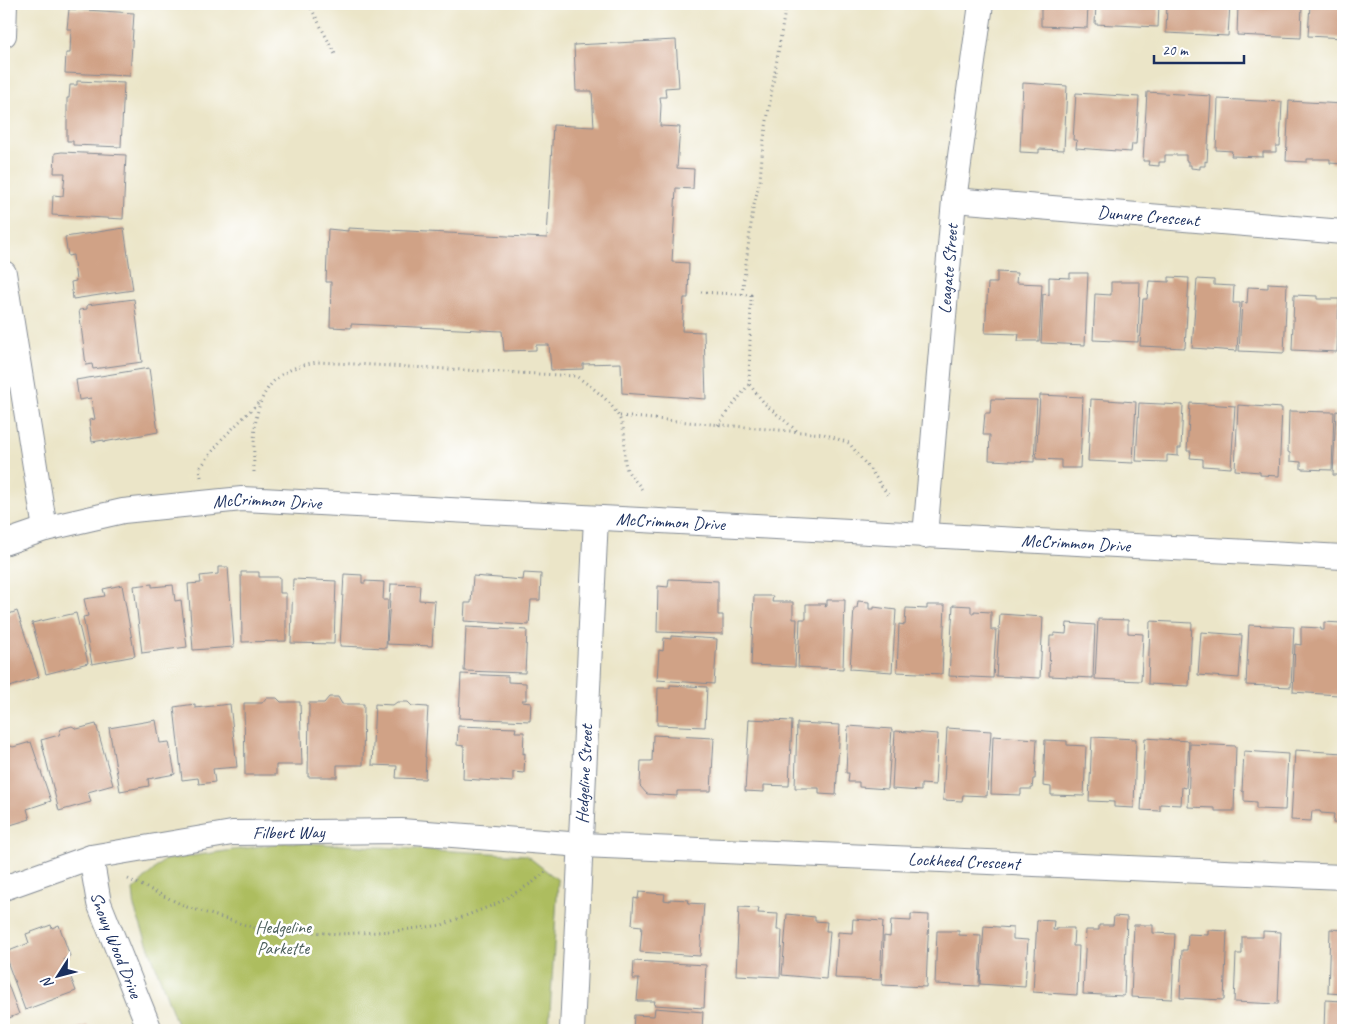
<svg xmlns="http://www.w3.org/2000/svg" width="1347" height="1034" font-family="Caveat,sans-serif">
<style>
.green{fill:#adbd5f;stroke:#64765e}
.building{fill:#d0a286}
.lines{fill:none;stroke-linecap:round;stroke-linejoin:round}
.street-casing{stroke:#838a93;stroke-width:26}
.path{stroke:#838a93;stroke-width:3;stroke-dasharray:1 4;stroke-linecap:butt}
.street{stroke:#fff;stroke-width:24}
.labels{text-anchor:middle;stroke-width:5;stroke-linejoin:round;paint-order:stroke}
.street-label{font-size:18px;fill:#1b2f5e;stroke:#fff}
.park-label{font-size:18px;fill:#4e615e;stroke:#fff}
</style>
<rect width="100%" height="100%" fill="#fff"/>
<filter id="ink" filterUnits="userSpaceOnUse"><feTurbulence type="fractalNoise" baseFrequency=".02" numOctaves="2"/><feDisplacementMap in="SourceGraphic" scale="10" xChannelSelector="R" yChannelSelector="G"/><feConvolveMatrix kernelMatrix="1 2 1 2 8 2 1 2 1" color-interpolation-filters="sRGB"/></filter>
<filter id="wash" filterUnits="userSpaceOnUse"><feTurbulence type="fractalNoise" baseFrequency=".0096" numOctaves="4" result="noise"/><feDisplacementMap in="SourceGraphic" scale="20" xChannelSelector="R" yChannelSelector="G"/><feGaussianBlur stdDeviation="1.12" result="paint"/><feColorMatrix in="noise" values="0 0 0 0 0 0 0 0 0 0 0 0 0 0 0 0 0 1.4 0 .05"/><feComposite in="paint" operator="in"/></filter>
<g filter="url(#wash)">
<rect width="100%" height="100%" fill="#ebe5c8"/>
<path class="green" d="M288 842 526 855 558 880 549 1030H179L135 910 133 890 164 860Z"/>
<g id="blocks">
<path class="building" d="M1041 4H1088L1087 28 1041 26Z
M1096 4H1159L1158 27 1095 24Z
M1167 4H1230L1228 36 1166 33Z
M1238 4H1302L1301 38 1237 35Z
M1310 4H1343V38L1308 36Z
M69 9 134 13 130 76 65 73 66 53H70L71 29H67Z
M676 40 679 87 665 88 666 97H660L661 105 660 126 680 127 677 168 694 169 693 189 676 188 672 262 689 263 688 298H684L682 331 704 332 706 399 622 393 621 363 583 364V369L551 370 549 345H536V350L504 351 502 331 351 324V328L330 327 331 282H326L328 229 348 231V228L547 238 553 125 594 127 592 91H576L574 45Z
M77 81 124 83 121 147 73 145V141H67V98H69L70 85H77Z
M1023 83 1067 86 1064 150 1039 149V153L1020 152Z
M1147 92 1211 96 1207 162 1205 161V166H1200V169L1191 168V165H1188V161H1186V155H1165V162H1159V166L1148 165 1149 161H1143Z
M1076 93 1139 97 1136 144H1132L1131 152 1076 148 1077 140H1073Z
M1218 99 1282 102 1280 146H1276V152H1263V157L1231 156 1232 151 1216 150Z
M1289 101 1343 104V164L1330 163V159H1307V162L1286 161Z
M62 152 126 155 123 219 52 215 53 195 63 196 65 173H54L55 153Z
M124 228 133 290 73 299 71 282 76 281 73 255 68 256 65 237Z
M997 272 1017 273 1016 283 1042 284 1039 341H1018L1019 334 985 333 988 283H997Z
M1070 273H1088L1085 345 1041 343 1043 294 1049 295V277L1070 278Z
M1169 277 1189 278 1185 348 1140 346 1143 299H1147L1149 281 1169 282Z
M1197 279 1214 280V285L1234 286 1233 303H1240L1237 351 1192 348Z
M1111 282H1140L1138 342 1093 340 1095 294 1111 295Z
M1268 283 1287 284 1284 353 1239 351 1242 302 1247 303 1248 287 1268 288Z
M1294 295 1317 296V299H1339L1337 352 1292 350Z
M134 299 142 362 93 369 92 364 86 365 79 310 87 309V305Z
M149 368 158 432 104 442V440L92 442 89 420 95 419 91 398 79 400 76 380Z
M1040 395 1083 397 1080 468H1061V460L1036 459Z
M991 399 1037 400 1034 462 989 460 990 435H983L985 413H990Z
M1091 399 1136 402 1133 463 1088 461Z
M1139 403 1183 405 1181 448H1178V456L1167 455V462L1136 461Z
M1190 403 1235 406 1231 468 1203 466V459L1190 458 1191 451H1187Z
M1238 405 1282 408 1279 476 1260 475V472L1235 470Z
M1289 411 1334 412 1332 470 1301 469V462L1290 461V453L1288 452Z
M1336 411 1343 412V475H1333Z
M218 567H228L234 647 193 650 188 584 201 583 200 576 218 574Z
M241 572H259V577H280V593H286V641L242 642Z
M524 573 541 574 540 600H531L529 625 464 621 465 603H471L473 576 523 580Z
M344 574 362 575V583H365V581L384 582 383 600H388L386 648 340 646Z
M293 579 336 581 334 644 291 643Z
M669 579 718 581V615H723V634L657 632 658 586 668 587Z
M152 584V587L173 585 175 601 181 600 187 647 142 653 134 586Z
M391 584 420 585 419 600 435 601 432 646 387 644Z
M122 585 135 656 92 664 83 617 88 616 84 599 105 596 103 589Z
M754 596H773L772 602H793V619H797L795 667 751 665Z
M827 600H845L843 669 798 667 800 619H806V604H826L825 607 827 606Z
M858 601 869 602V609H874V607L896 610 892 672 850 669 854 608H857Z
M927 605H945L942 674 897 672 899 624 905 625 906 608 927 609Z
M953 605 971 606V613H974V611L991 612V630H996L993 678 949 676Z
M17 611 39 677 4 689V616Z
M76 613 88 663 46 674 32 623Z
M1000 614 1043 617 1040 678 996 676Z
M1098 619 1128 620V633L1143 634 1141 681 1095 679Z
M1150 621 1192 623 1189 686 1148 684Z
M1324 622 1341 623 1338 695 1293 692 1295 644 1301 645V627L1321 628V630H1324Z
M1067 623 1095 625 1093 678 1049 676 1050 636H1054V633L1066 634Z
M1249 625 1294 627 1291 687 1246 685Z
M466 627 527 630 525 673 464 671Z
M1201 632 1242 635 1239 678 1198 675Z
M671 636 717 639 714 684 657 680 659 650 663 651 664 638 671 639Z
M461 674 508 676V682L526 683V700H522V702L531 703 530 721 459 718Z
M670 685 707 687 705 727 657 725 658 688H670Z
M329 697H338L342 704H364L363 765H337V777H308L309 703H324Z
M266 698H277L281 702H300L302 765H276V775H245L244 703H262Z
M397 702H408L412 706 428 707 425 757H426L425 779 396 778 397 766 372 765 375 704 393 705Z
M195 704V708L230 704 237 767 213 769 215 782 199 784 198 778 182 780 174 707Z
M749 719 792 721 789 786 764 785V792L745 791Z
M156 720 160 743 169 742 175 774 148 779 149 786 120 791 109 728Z
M797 723 840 725 836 795 819 794V788H795Z
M96 724 113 785 88 792 91 802 59 811 41 740 59 735 61 729 72 726 77 729Z
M458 726 516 728 515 732H524L523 754 525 753 524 773 513 772V782L463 779 464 746 457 745Z
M848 726 892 729 888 789 859 787V782H848L849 773H846Z
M947 728 991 731 987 796 963 795 962 801 943 800Z
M895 731 938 734 935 785 921 784V791L892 789Z
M653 735 714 738 711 791H677V796L647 794 640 786 641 761H652Z
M993 736 1037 739 1035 779H1033L1032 789H1021V795L991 794Z
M1092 737 1136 739 1134 808 1114 807V802L1089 801Z
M1145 738 1189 741 1186 788 1182 787 1181 805 1160 804V811L1141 810Z
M1045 740 1067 741V745L1086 746 1084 796 1051 795V787L1043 786Z
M31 742 51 801 27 809 30 819 4 827V746L8 745 13 747Z
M1190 744 1236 746 1234 811H1215V808L1188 807Z
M1295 750 1343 753V824L1333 823 1334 814 1321 813 1320 811H1312L1311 821 1291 820Z
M1244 751 1288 754 1285 810 1256 809V802L1244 801V792L1242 791Z
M639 892 665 894 664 900 670 901V899L689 900 688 903 704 904 700 956 640 952 642 926 632 925 634 898 638 899Z
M739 907 759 908 758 913 778 914 777 930H782L780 977 736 975Z
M787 914 815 917V921L827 922 826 931H830L826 979 782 975Z
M911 914 929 915 926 987 882 985 884 936 890 937 891 920 911 921Z
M1114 916 1127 917 1124 996 1083 994 1086 930H1099V925H1113Z
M853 919 883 921 880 980 835 978 838 932 852 933Z
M1037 920 1054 921 1053 930H1057V928H1074L1073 946H1079L1077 995 1033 992Z
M51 925 52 928 59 925 70 956 64 959 76 991 25 1010 4 953 29 943 26 934Z
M1134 925H1153V933L1175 934 1172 999 1131 997Z
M984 926 1013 928V939L1028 940 1025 987 980 984Z
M1330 929 1343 930V994L1328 993Z
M1208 930 1227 931 1224 1000 1180 998 1182 950H1187L1188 934 1208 935Z
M937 931H959V935L981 936 979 986 935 984Z
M1263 931 1281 932 1278 1004 1234 1002 1236 954H1242V937H1263Z
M634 961 706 965 704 1008 654 1005 655 1001H637L639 979H633Z
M4 974 19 1014 4 1020Z
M1325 1000 1343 1001V1030H1324Z
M655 1008 703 1012 702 1030H633L634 1015 654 1016Z
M87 1025 89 1030H72Z"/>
</g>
</g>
<g filter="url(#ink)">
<use href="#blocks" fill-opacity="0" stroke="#838a93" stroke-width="1"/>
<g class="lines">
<defs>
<g id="street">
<path d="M4 35 5 4"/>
<path id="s1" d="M954 200 1343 232"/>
<path d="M4 273 45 529"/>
<path id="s2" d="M925 536 954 200 981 4"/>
<path id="s3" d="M4 543 45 529 123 511 242 499 1343 557"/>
<path id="s4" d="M91 857 99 903 150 1030"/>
<path id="s5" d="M4 888 91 857 232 833 401 831 582 845 1343 877"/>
<path id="s6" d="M572 1030 596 518"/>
</g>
</defs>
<use href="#street" class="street-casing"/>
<path class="path" d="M309 4 335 54
M701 292 751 295 749 384 765 404 797 431
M742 294 753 209 760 180 763 145 786 4
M620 416 824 434 849 443 872 472 888 495
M718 425 749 384
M254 472C253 419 253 372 317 362L576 376C596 390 620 406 624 433 626 444 623 456 626 467 630 478 639 482 643 492
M201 477 200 468 222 439 260 401
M128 879 187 907 255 928 340 934 395 931 442 925 496 904 532 883 548 870"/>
<use href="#street" class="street"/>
</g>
</g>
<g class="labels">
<g class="street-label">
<text dy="6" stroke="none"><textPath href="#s1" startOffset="195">Dunure Crescent</textPath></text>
<text dy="6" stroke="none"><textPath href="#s2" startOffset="268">Leagate Street</textPath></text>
<text dy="6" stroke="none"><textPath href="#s3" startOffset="268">McCrimmon Drive</textPath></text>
<text dy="6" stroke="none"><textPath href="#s3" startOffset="672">McCrimmon Drive</textPath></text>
<text dy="6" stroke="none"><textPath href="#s3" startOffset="1078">McCrimmon Drive</textPath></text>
<text dy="6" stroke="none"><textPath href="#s6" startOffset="256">Hedgeline Street</textPath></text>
<text dy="6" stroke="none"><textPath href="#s5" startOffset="292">Filbert Way</textPath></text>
<text dy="6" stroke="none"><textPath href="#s5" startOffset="968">Lockheed Crescent</textPath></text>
<text dy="6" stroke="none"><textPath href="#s4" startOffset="92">Snowy Wood Drive</textPath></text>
</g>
<g class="park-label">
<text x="283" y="933">Hedgeline<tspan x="283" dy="21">Parkette</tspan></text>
</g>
</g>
<rect width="1347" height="1034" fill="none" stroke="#fff" stroke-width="20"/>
<g transform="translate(58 976) rotate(234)" stroke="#ffffff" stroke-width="4" paint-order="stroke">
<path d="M0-4L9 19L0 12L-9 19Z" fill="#1b2f5e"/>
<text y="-8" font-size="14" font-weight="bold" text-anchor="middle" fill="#1b2f5e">N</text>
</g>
<path d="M1154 55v8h90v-8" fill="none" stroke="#1b2f5e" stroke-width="2.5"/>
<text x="1162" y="55" font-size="15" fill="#1b2f5e" stroke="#ffffff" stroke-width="4" paint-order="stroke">20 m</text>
</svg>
